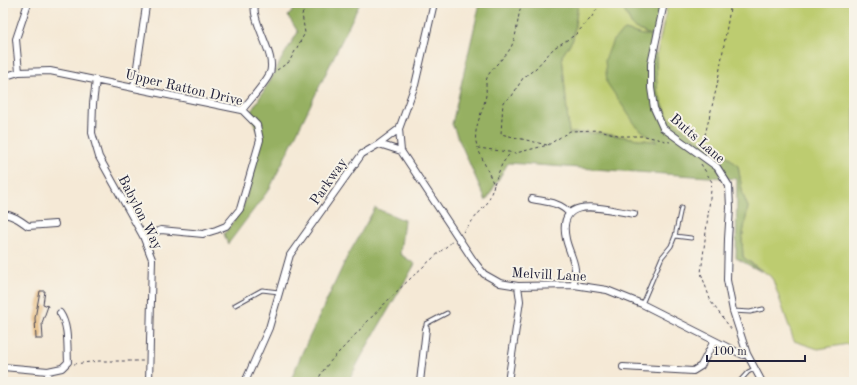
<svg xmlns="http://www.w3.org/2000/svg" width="857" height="385" font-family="'Old Standard TT',serif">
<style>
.green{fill:#bdcc6f;stroke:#707755}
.forest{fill:#96b062;stroke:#5c694e}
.building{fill:#e3b16c}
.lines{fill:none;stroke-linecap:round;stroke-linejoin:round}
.service-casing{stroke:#424052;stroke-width:5}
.minor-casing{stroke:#424052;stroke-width:8}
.path{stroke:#424052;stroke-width:1;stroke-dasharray:3 3;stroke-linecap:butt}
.service{stroke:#fff;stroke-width:3}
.minor{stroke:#fff;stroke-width:6}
.labels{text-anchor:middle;stroke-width:4;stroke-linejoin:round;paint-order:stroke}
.street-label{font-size:14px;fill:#22223b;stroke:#f7f3e8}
</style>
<rect width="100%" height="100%" fill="#f7f3e8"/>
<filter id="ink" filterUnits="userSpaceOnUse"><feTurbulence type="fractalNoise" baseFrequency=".025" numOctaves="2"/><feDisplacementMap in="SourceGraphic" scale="8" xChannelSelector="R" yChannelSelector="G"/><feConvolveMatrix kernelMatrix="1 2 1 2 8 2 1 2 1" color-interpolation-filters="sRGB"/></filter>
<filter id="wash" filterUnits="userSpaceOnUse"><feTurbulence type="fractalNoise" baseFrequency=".012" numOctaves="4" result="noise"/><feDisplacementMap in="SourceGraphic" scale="16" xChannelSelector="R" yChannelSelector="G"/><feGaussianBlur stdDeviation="0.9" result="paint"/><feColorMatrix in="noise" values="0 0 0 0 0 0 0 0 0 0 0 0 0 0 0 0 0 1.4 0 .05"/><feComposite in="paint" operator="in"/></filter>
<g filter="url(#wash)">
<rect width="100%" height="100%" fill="#f5e9d6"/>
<path class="green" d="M578 3H620L633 27 650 35H643L625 30 658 142 599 133H569L562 56 573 39Z
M668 3H854V343L818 349 794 341 773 280 770 276 743 257 742 239 748 207 743 195 738 166 726 155 691 136 668 117 657 90 656 57Z"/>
<path class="forest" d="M300 3H360L270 188 228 244 224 234 242 209 250 185 259 133 250 113 270 81 282 58 298 32 288 16Z
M480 3H578L573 39 562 56 569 133H599L657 142 637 127 607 83 605 60 613 40 625 30 643 35H650L633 27 620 3H664L654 33 650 35 656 57 657 90 668 117 691 136 726 155 738 166 743 195 748 207 742 239 743 257 762 272 736 258 737 179 508 163 486 201 452 124Z
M375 208 404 220 400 254 415 264 366 348 348 382H290L302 353 347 257Z"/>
<g id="blocks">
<path class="building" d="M40 291H45L43 304 48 306 42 323 43 339H36L35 318Z"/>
</g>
</g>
<g filter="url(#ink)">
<use href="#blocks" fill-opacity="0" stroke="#424052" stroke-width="1"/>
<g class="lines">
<defs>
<path id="service" d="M675 236 681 208
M642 304 662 257 671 246 675 236 691 238
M235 305 262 290 279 292
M733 311 750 312 763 309
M426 329V324L447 313
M739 382 748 372 754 369"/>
<path id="minor" d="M664 3 651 64V88L654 108 663 128 717 167 729 186 730 208 728 239 727 280 733 311 747 354 762 382
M19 72 16 39 28 3
M3 77 19 72 50 71 242 110 257 125 260 140 240 209 226 226 216 230 203 234 161 230 143 236
M96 80 93 104 92 133 99 157 143 236 152 259 149 382
M134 87 146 6 143 3
M242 110C250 100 263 86 269 75 279 57 250 22 255 3
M399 129 401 151 473 260 484 274 500 283 518 286 574 285 607 290 642 304 743 355 747 354
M379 144 401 151
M532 199C546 202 560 202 569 213
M3 214C13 215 20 220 28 226L55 224
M574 285C574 280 575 274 575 269 574 259 568 249 566 239 556 192 607 210 634 214
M3 367 48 371 62 368 68 362C67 346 69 326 60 313
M623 367 693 371 701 366 714 341
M48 371V382
M245 382 269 328 290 255 362 154 379 144 399 129 415 85 434 3
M420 382 426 329
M508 382 520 301 518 286"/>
</defs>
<use href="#service" class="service-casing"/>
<use href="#minor" class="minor-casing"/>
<path class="path" d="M522 3C517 17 518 32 512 45 509 54 495 64 489 74 484 81 487 87 486 95 484 111 470 132 478 148L516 153 548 145 570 131 600 130 621 136H645L670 142
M277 70 289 62 305 33 302 14 311 3
M547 145 501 134 503 102 512 96 523 78 535 69 554 48 575 35 591 18 601 3
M702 147 717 86 731 3
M701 164 712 182 701 273 711 302 732 330
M494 184 502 164 511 152
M463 232 488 202 494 185 478 149
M74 364 99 361H143
M317 382C323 368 334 357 345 346 378 309 414 273 453 241"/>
<use href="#service" class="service"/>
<use href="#minor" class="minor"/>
</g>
</g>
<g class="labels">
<g class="street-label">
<text transform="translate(184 87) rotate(13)" y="5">Upper Ratton Drive</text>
<text transform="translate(698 138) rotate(41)" y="5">Butts Lane</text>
<text transform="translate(328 181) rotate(-55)" y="5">Parkway</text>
<text transform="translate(141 212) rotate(63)" y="5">Babylon Way</text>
<text transform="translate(549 274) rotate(3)" y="5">Melvill Lane</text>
</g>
</g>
<rect width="857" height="385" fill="none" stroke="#f7f3e8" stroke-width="16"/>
<path d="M707 355v6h98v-6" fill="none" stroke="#22223b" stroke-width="2"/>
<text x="713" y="355" font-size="12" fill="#22223b" stroke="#f7f3e8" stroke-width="3" paint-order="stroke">100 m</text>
</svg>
